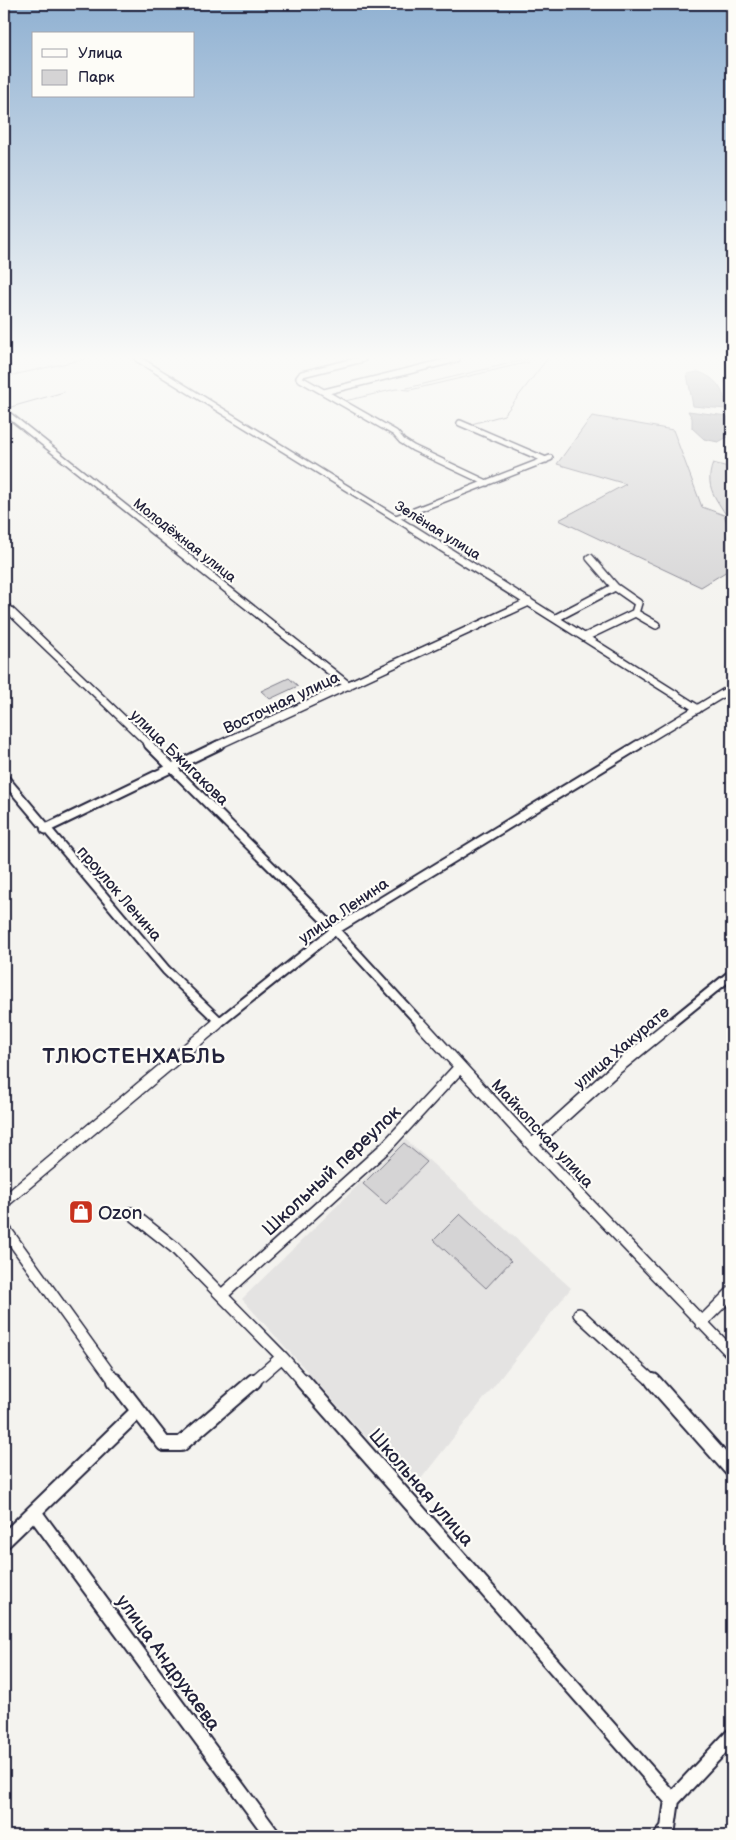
<svg xmlns="http://www.w3.org/2000/svg" width="736" height="1840" font-family="'Balsamiq Sans',sans-serif">
<style>
.built{fill:#e4e3e2}
.green{fill:#d5d4d5;stroke:#7c7b88}
.water{fill:#acacb2;stroke:#757582}
.lines{fill:none;stroke-linecap:round;stroke-linejoin:round}
.stream{stroke:#757582;stroke-width:1}
.minor-far4-casing{stroke:#22223b;stroke-width:8}
.minor-far3-casing{stroke:#22223b;stroke-width:10}
.minor-far2-casing{stroke:#22223b;stroke-width:12}
.minor-far1-casing{stroke:#22223b;stroke-width:14}
.minor-casing{stroke:#22223b;stroke-width:18}
.minor-far4{stroke:#fdfcf7;stroke-width:5}
.minor-far3{stroke:#fdfcf7;stroke-width:7}
.minor-far2{stroke:#fdfcf7;stroke-width:8}
.minor-far1{stroke:#fdfcf7;stroke-width:11}
.minor{stroke:#fdfcf7;stroke-width:14}
.labels{text-anchor:middle;stroke-width:4.5;stroke-linejoin:round;paint-order:stroke}
.far-street-label{font-size:14px;fill:#22223b;stroke:#fdfcf7}
.street-label{font-size:16px;fill:#22223b;stroke:#fdfcf7}
.near-street-label{font-size:19px;fill:#22223b;stroke:#fdfcf7}
.near-poi-label{font-size:19px;fill:#22223b;stroke:#fdfcf7;text-anchor:start}
.district-label{font-size:21px;font-weight:bold;letter-spacing:1px;fill:#22223b;stroke:#fdfcf7}
</style>
<rect width="100%" height="100%" fill="#f4f3ef"/>
<filter id="ink" filterUnits="userSpaceOnUse"><feTurbulence type="fractalNoise" baseFrequency=".02" numOctaves="2"/><feDisplacementMap in="SourceGraphic" scale="10" xChannelSelector="R" yChannelSelector="G"/><feConvolveMatrix kernelMatrix="1 2 1 2 8 2 1 2 1" color-interpolation-filters="sRGB"/></filter>
<g filter="url(#ink)">
<path class="built" d="M405 1139 571 1288 413 1489 242 1299Z"/>
<path class="green" d="M592 416 673 430 702 507 724 515 732 536V568L701 587 559 520 626 484 557 464Z
M713 463 732 468V527C722 502 702 492 713 463Z
M289 678 298 686 270 699 261 691Z
M404 1143 427 1162 386 1204 363 1184Z
M460 1214 511 1261 486 1288 434 1240Z"/>
<path class="water" d="M698 372C716 377 725 391 726 409L693 406 687 374Z
M688 411 727 416 730 426 728 437 718 442 704 439 692 428V418Z"/>
<g class="lines">
<path class="stream" d="M4 377 85 359
M407 388 528 359
M345 401 396 389 410 390 529 362
M4 409 64 392
M468 425 504 415 547 359"/>
<defs>
<path id="minor-far4" d="M138 359 413 529
M363 359 302 374 299 378 395 433 402 441 413 448 487 483
M324 392 457 359
M6 413 152 529
M460 423 546 460
M396 518 550 458"/>
<path id="minor-far3" d="M150 528 349 686
M411 528 698 709
M615 587 638 603 635 613
M4 605 151 746
M556 618 615 587 590 558
M585 637 635 613 656 625
M216 746 529 602
M636 746 732 688"/>
<path id="minor-far2" d="M149 745 335 930 422 1025
M4 778 166 970 220 1022
M45 829 219 745
M216 1025 335 930 638 745
M669 1025 732 974"/>
<path id="minor-far1" d="M421 1024 532 1145 732 1354
M532 1145 617 1068 671 1024
M4 1202 217 1024
M131 1213 174 1247 282 1357 305 1383
M4 1228 116 1383
M222 1295 386 1147 460 1067
M579 1314 654 1383
M701 1323 732 1292
M252 1383 282 1357"/>
<path id="minor" d="M115 1381 164 1444H181L254 1381
M303 1381 672 1800
M653 1381 732 1470
M34 1512 273 1836
M4 1541 137 1412
M662 1836 668 1828 672 1800 732 1736"/>
</defs>
<use href="#minor-far4" class="minor-far4-casing"/>
<use href="#minor-far3" class="minor-far3-casing"/>
<use href="#minor-far2" class="minor-far2-casing"/>
<use href="#minor-far1" class="minor-far1-casing"/>
<use href="#minor" class="minor-casing"/>
<use href="#minor-far4" class="minor-far4"/>
<use href="#minor-far3" class="minor-far3"/>
<use href="#minor-far2" class="minor-far2"/>
<use href="#minor-far1" class="minor-far1"/>
<use href="#minor" class="minor"/>
</g>
</g>
<linearGradient id="sky" x2="0" y2="1"><stop stop-color="#90b1d2"/><stop offset="0.58" stop-color="#fafaf8"/><stop offset="1" stop-color="#fafaf8" stop-opacity="0"/></linearGradient>
<rect width="736" height="616" fill="url(#sky)"/>
<defs>
<symbol id="shop-square" viewBox="-11 -11 22 22"><rect x="-9" y="-9" width="18" height="18" rx="4" fill="#c8321e" stroke="#fdfcf7"/><path d="M-5-2.5h2.3a2.7 3.5 0 0 1 5.4 0H5L5.5 6h-11ZM-1.5-2.5h3a1.5 2.3 0 0 0-3 0Z" fill="#fff"/></symbol>
</defs>
<g fill-rule="evenodd">
<use href="#shop-square" x="67" y="1198" width="28" height="28"/>
</g>
<g class="labels">
<g class="far-street-label">
<text transform="translate(438 530) rotate(32)" y="5">Зелёная улица</text>
<text transform="translate(185 540) rotate(38)" y="5">Молодёжная улица</text>
</g>
<g class="street-label">
<text transform="translate(281 702) rotate(-25)" y="6">Восточная улица</text>
<text transform="translate(180 757) rotate(44)" y="6">улица Бжигакова</text>
<text transform="translate(120 893) rotate(49)" y="6">проулок Ленина</text>
<text transform="translate(343 910) rotate(-34)" y="6">улица Ленина</text>
<text transform="translate(621 1047) rotate(-40)" y="6">улица Хакурате</text>
<text transform="translate(543 1133) rotate(47)" y="6">Майкопская улица</text>
</g>
<g class="near-street-label">
<text transform="translate(331 1170) rotate(-43)" y="7">Школьный переулок</text>
<text transform="translate(422 1487) rotate(49)" y="7">Школьная улица</text>
<text transform="translate(169 1662) rotate(54)" y="7">улица Андрухаева</text>
</g>
<g class="near-poi-label">
<text x="98" y="1219">Ozon</text>
</g>
<g class="district-label">
<text x="134" y="1063">ТЛЮСТЕНХАБЛЬ</text>
</g>
</g>
<rect width="736" height="1840" fill="none" stroke="#fdfcf7" stroke-width="20"/>
<rect x="10" y="10" width="716" height="1820" fill="none" stroke="#22223b" stroke-width="2" filter="url(#ink)"/>
<rect x="32" y="32" width="162" height="65" fill="#fdfcf7" stroke="#a5a5ac"/>
<rect x="42" y="49" width="25" height="8" fill="#fdfcf7" stroke="#a5a5ac"/>
<text x="78" y="58" font-size="15" fill="#22223b">Улица</text>
<rect x="42" y="70" width="25" height="15" fill="#d5d4d5" stroke="#a5a5ac"/>
<text x="78" y="82" font-size="15" fill="#22223b">Парк</text>
</svg>
